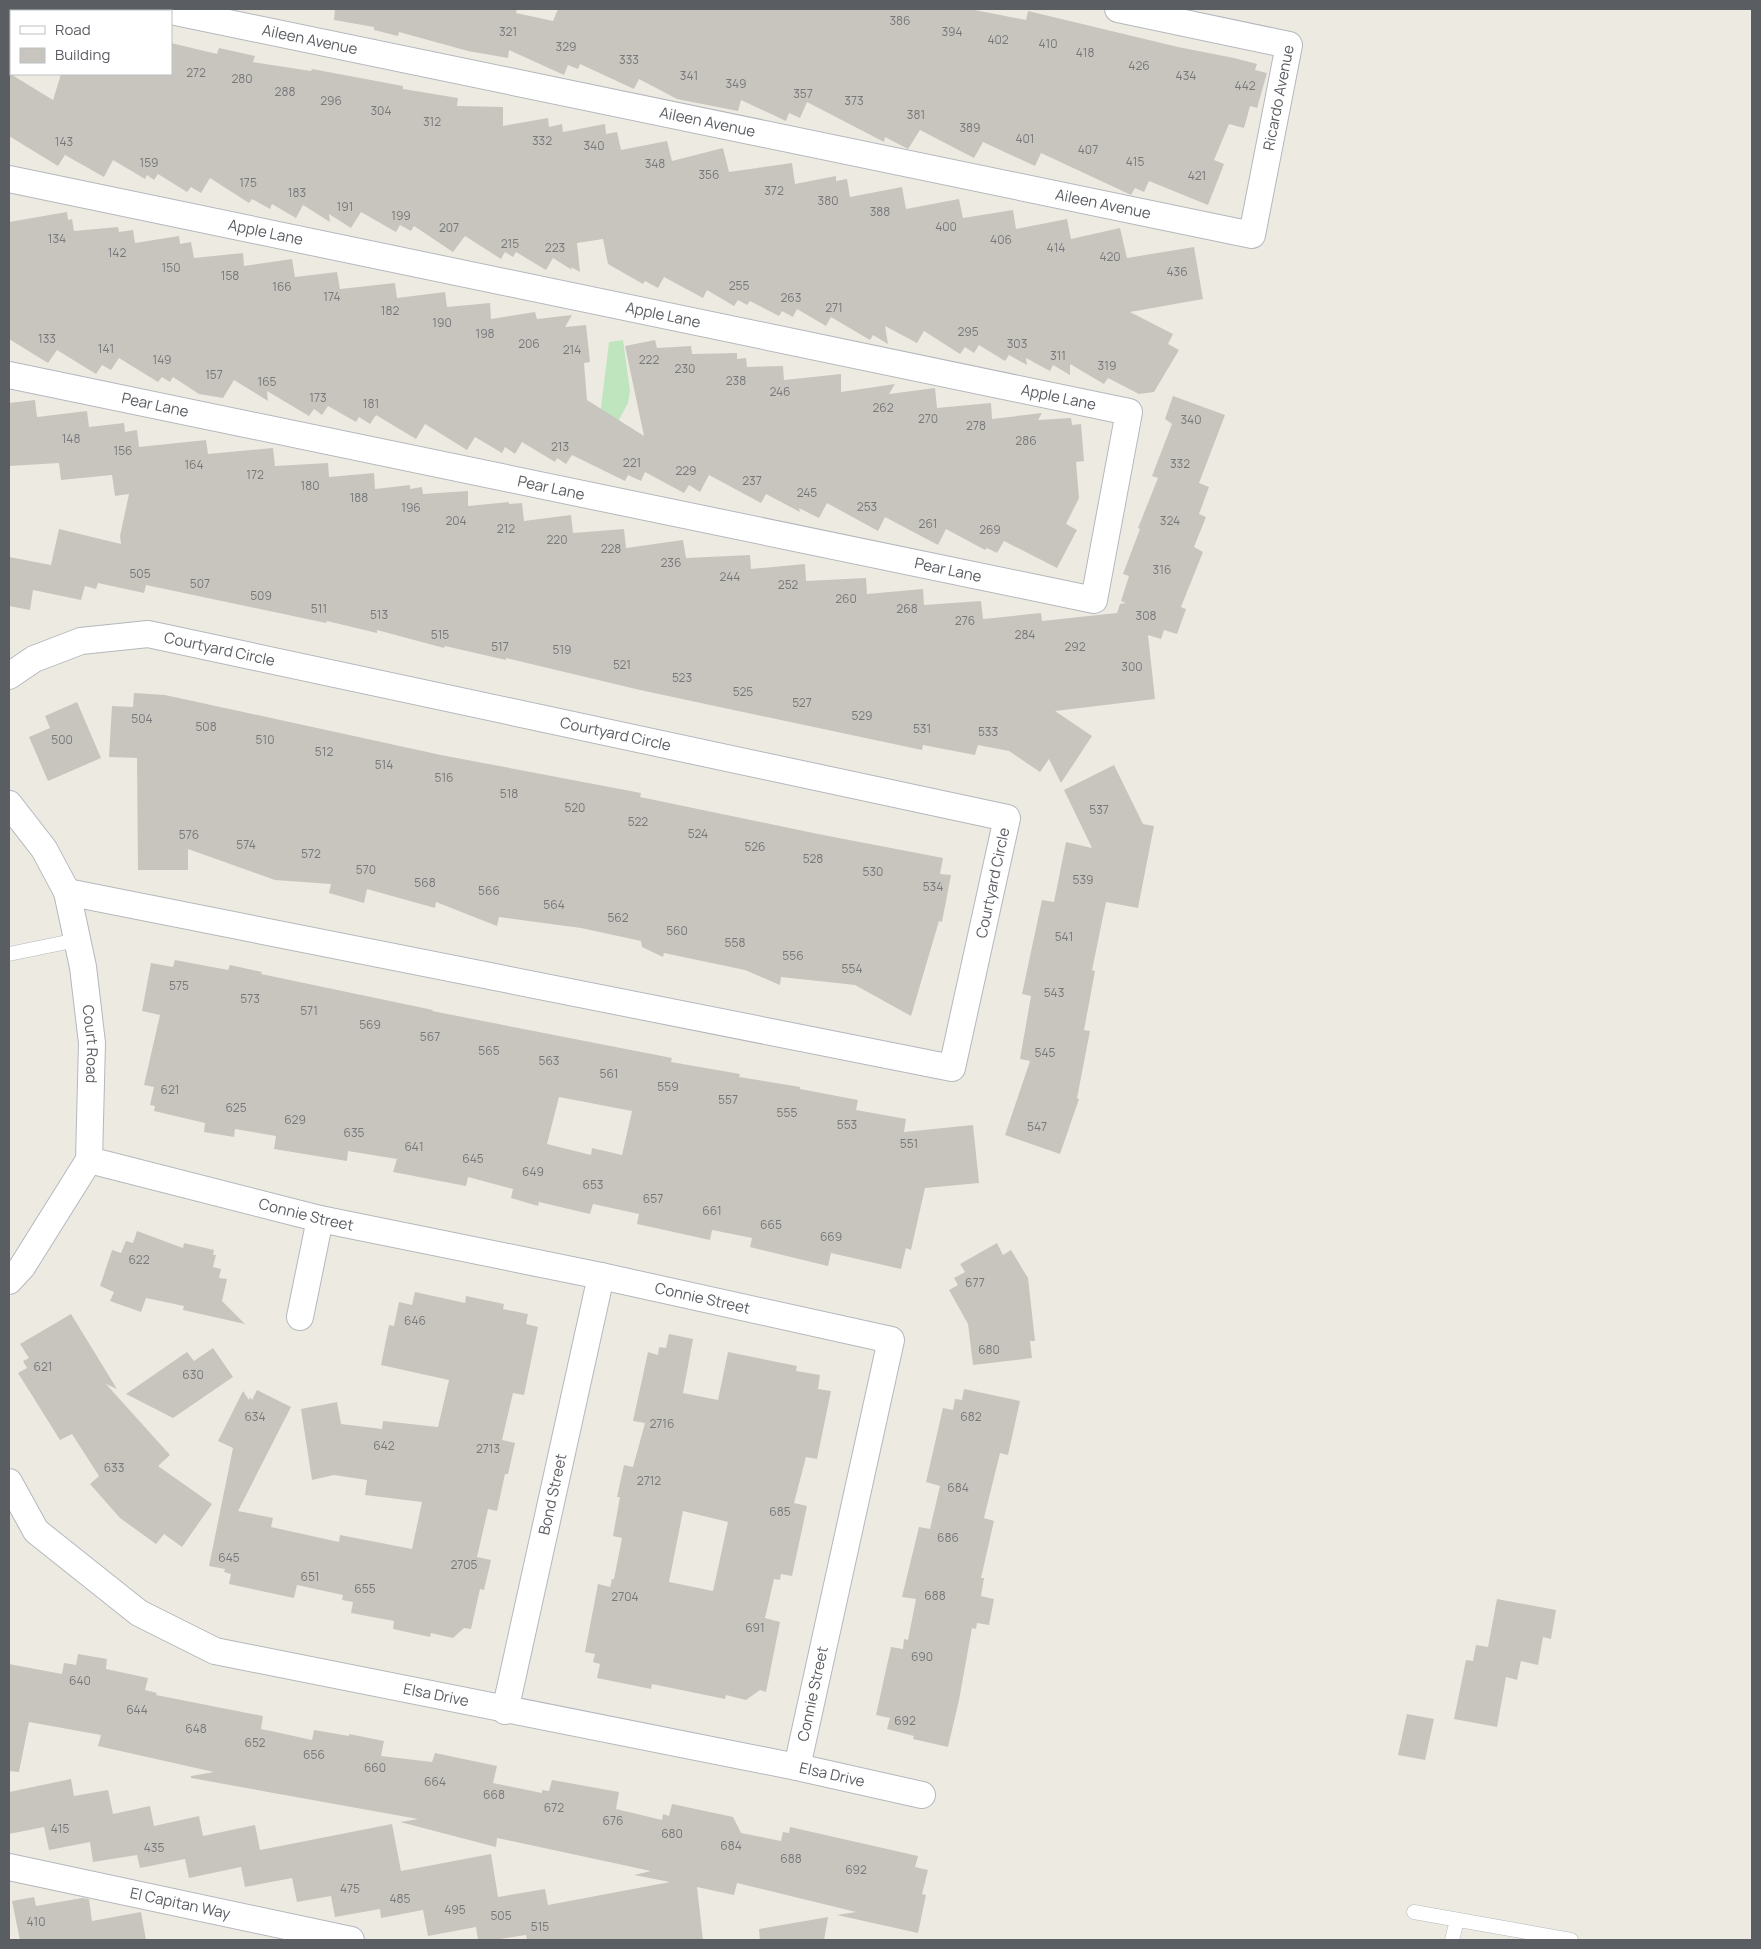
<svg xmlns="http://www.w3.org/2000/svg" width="1761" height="1949" font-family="Manrope,sans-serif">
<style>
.green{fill:#bee5be}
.building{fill:#c8c5bf;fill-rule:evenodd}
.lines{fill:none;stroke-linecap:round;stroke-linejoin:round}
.lane-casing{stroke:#b4b8bc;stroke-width:15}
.street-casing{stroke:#b4b8bc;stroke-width:28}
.lane{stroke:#fff;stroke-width:14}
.street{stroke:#fff;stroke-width:26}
.labels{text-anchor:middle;stroke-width:4;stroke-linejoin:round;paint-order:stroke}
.number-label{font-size:12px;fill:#76787a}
.street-label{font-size:15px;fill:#5a5e63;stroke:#fff}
</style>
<rect width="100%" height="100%" fill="#edeae2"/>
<path class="green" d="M623 340 630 391 628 403 600 455 580 444 601 408 609 342Z"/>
<path class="building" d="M335 9H517L516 13 553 21 558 9H970L1026 20 1028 11 1178 47 1234 58 1257 64 1255 70 1267 73 1257 108 1250 106 1244 128 1229 124 1214 160 1224 164 1208 205 1149 181 1144 192 1135 188 1131 195 1129 194 1041 153 1035 166 983 142 974 158 920 130 908 149 885 137 884 142 807 102 800 118 789 113 786 121 741 100 738 111 677 99 639 79 634 89 580 64 578 69 568 65 564 75 509 50 508 58 468 51 399 32 398 36 374 30V27L334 20Z
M171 43 217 54 219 48 255 56 253 62 311 71 312 69 403 86V89L458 98 457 106 503 107V126L548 118 549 127 562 124 563 132 605 124 606 134 617 132 621 150 667 141 672 161 723 148 729 172 792 163 795 184 836 176V181L847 179 850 197 902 187 906 209 959 199 963 218 1013 210 1016 229 1067 219 1071 239 1120 228 1127 258 1194 247 1203 299 1130 312 1173 334 1168 344 1179 350 1154 392 1139 394 1108 378 1104 384 1070 364V375L1053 365 1050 371 1026 358 1027 365 1009 355 1005 361 979 345 974 353 965 347 960 354 924 331 917 343 885 326 888 344 873 335 870 340 831 317 826 326 797 309 793 317 782 311 779 316 750 301 747 305 738 300 734 306 707 290 703 298 664 277 658 288 645 281 643 284 608 264 603 239 577 243 580 272 571 267 572 270 553 258 546 270 516 252 513 257 505 252 501 259 465 236 453 252 414 226 411 231 400 225 396 232 361 212 351 228 329 214 330 222 303 205 296 218 272 204 270 209 252 199 249 203 210 178 201 193 191 187 187 192 158 174 154 180 147 175 145 179 113 160 104 177 65 155 58 166 9 136V73L53 100 61 74H171Z
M67 212 68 220 72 219 74 231 118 227 119 232 133 230 135 243 179 236 180 244 191 242 194 258 243 253 244 266 292 259 295 277 337 272 340 289 395 283 397 298 445 292 447 307 490 303 491 319 535 312 537 319 572 315 565 327 586 325 590 362 584 363 587 400 644 436 625 346 655 340 657 348 691 346 692 354 737 353V359L746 358 747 367 783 366 784 380 841 374V392L895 384 889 394 935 388 937 408 991 403 992 419 1042 413 1038 420 1071 418 1072 425 1081 424 1084 461 1076 462 1079 498 1066 524 1077 530 1057 568 1004 541 997 553 987 548 985 550 946 529 938 545 885 517 878 531 827 503 819 518 799 508 800 512 766 494 761 503 709 475 700 492 689 485 684 493 645 472 641 481 628 475 625 481 572 455 566 464 557 458 555 462 522 442 515 454 505 447 502 453 475 437 467 450 425 424 416 439 376 415 370 424 359 417 356 422 328 406 322 415 314 409 309 416 267 391 268 401 234 380 223 398 199 394 173 377 170 382 162 377 158 382 119 358 111 370 102 365 96 374 57 350 48 363 9 339V222Z
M1173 396 1225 415 1199 483 1209 487 1199 514 1206 517 1194 547 1203 552 1181 607 1186 609 1177 634 1164 630 1161 639 1148 635 1155 699 1055 711 1092 736 1061 783 1049 759 1040 772 1009 751 978 745 975 755 923 745 922 750 640 690 506 658V660L445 646 444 648 377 630V633L327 621 326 623 146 585 144 593 98 583 96 589 85 586 81 600 33 590 30 610 9 606V557L51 565 59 529 121 544 120 536 129 494 115 496 112 475 61 480 59 463 9 466V403L35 400 37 417 87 411 89 427 124 423 125 432 137 430 139 447 206 440 208 454 273 448 275 466 328 463 329 477 374 473 375 489 410 485V489L422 487 423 494 468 491V506L509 502V504L522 503 524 521 571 515 573 533 624 529 626 548 683 540 686 558 750 555 751 569 805 564 806 581 866 578 867 594 923 589 924 605 981 601 983 619 1041 613 1042 621 1117 613 1120 604 1126 603 1121 601 1129 576 1123 574 1140 529 1138 528 1158 478 1152 476 1172 424 1165 419Z
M134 693 165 695 441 755 641 793 640 797 818 834 943 858 940 874 951 875 942 922 939 921 911 1016 855 985 781 977 780 985 745 970 664 953 663 957 642 947 641 941 581 928 499 917 497 926 436 902 435 908 367 889 364 903 329 893 331 884 275 880 188 849V870H138L137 758 109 757 112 706 133 707Z
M77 702 101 758 48 781 29 737 50 728 45 716Z
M1114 765 1143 824 1154 826 1138 908 1106 902 1092 970 1095 971 1084 1030 1090 1031 1077 1098 1079 1099 1060 1154 1005 1135 1030 1061 1020 1059 1031 996 1022 994 1042 900 1054 902 1066 842 1092 848 1064 790Z
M175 960 228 970 230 965 262 972 261 974 433 1010 432 1011 672 1058 671 1062 740 1074 739 1077 800 1087V1089L858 1100 856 1110 906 1119 904 1132 973 1125 979 1183 925 1188 911 1250 906 1248 901 1269 831 1253 828 1266 750 1247 752 1238 712 1230 710 1240 637 1224 639 1214 593 1204 590 1214 539 1202 538 1206 511 1198 513 1189 468 1177 466 1186 393 1172 397 1159 348 1151 347 1161 274 1149 276 1136 235 1129 234 1137 204 1132 205 1123 154 1111 155 1106 150 1105 154 1087 144 1085 160 1015 142 1011 151 963 173 967ZM559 1097 632 1111 622 1155 592 1148 591 1155 547 1144Z
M137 1231 183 1248 184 1243 214 1250 213 1255H216L213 1267 221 1269 219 1278 227 1279 222 1301 245 1324 183 1310 184 1306 146 1298 141 1312 110 1301 114 1292 100 1286 112 1250 121 1253 126 1241 133 1243Z
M997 1243 1003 1255 1011 1250 1028 1278 1035 1341H1030L1032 1358 973 1365 968 1324 949 1290 958 1285 954 1278 965 1272 960 1264Z
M415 1292 465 1303 466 1296 504 1304 503 1309 528 1314 526 1324 538 1327 524 1395 513 1393 502 1440 515 1443 508 1474H505L497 1511 488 1509 477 1557 491 1560 484 1590 480 1589 471 1629 464 1628 453 1638 431 1633 430 1637 393 1629 394 1621 351 1613 353 1602 342 1600 343 1595 297 1585 294 1598 229 1584 231 1574 224 1572 225 1569 209 1566 233 1448 218 1441 243 1391 249 1400 250 1397 252 1400 257 1390 291 1407 238 1511 273 1518 271 1527 339 1542 340 1535 412 1549 422 1502 365 1495 367 1480 334 1475 312 1480 301 1409 337 1402 341 1424 382 1429 383 1421 438 1427 449 1380 381 1365 389 1325 394 1326 399 1302 412 1305Z
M71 1314 117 1389 106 1384 170 1455 158 1466 212 1504 182 1547 164 1534 156 1544 120 1518 90 1484 99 1476 72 1434 60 1440 18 1373 27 1368 23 1361 29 1358 20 1344Z
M669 1334 693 1339 683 1393 718 1400 728 1352 797 1366 796 1371 820 1375 818 1389 831 1391 817 1459 806 1457 794 1503 807 1506 792 1576 781 1574 780 1580 774 1579 765 1618 780 1622 766 1692 760 1690 746 1700 726 1695 725 1699 652 1684 651 1689 597 1678 600 1664 593 1662 595 1654 585 1652 598 1584 610 1587 612 1579H614L622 1538 613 1536 620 1497H617L624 1465 633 1467 645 1423 633 1421 648 1352 658 1355 659 1347 666 1348ZM683 1511 728 1522 713 1591 669 1582Z
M213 1348 233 1377 173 1418 126 1394 187 1352 194 1361Z
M964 1389 1020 1401 1008 1455 1000 1453 984 1518 994 1521 981 1578H984L981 1596 994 1599 989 1625 977 1623 976 1629 972 1628 959 1700 948 1747 913 1739 914 1736 887 1729 890 1718 876 1715 891 1647 903 1649 904 1639 908 1640 916 1599 902 1597 919 1527 930 1529 940 1486 926 1482 943 1408 953 1410 955 1399 962 1400Z
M1497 1599 1556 1610 1551 1639 1543 1637 1538 1665 1521 1661 1517 1680 1506 1677 1497 1727 1454 1719 1466 1660 1473 1661 1476 1645 1488 1647Z
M78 1654 107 1659 106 1669 148 1678 145 1690 157 1693 156 1695 263 1716 261 1729 271 1731 312 1740 314 1730 349 1736V1734L384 1741 381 1756 432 1762 435 1753 497 1766 493 1783 542 1793V1790L549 1791 552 1780 619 1792 616 1809 662 1820 663 1814 669 1816 672 1804 733 1817 741 1833 781 1841 783 1832 789 1833 790 1827 918 1856 915 1867 928 1870 922 1894 926 1895 918 1933 837 1915 856 1912 737 1883 734 1895 697 1887 703 1940H527L526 1935 493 1940H478L476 1927 428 1936 423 1910 381 1918 380 1909 335 1917 331 1896 297 1902 292 1878 245 1887 241 1867 189 1878 185 1859 140 1868 137 1855 93 1862 90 1842 49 1850 44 1827 9 1834V1792L71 1779 74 1796 108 1790 113 1814 150 1806 154 1826 199 1816 203 1836 255 1825 260 1850 392 1824 401 1871 491 1854 498 1897 545 1889 548 1905 670 1882 634 1875 651 1871 497 1838 496 1847 400 1822 418 1819 191 1778V1776L214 1772 98 1746 101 1735 29 1722 19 1772 9 1771V1664L62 1674 64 1663 76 1665Z
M1407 1714 1434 1719 1425 1760 1398 1755Z
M34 1897 36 1906 82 1898 89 1899 92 1921 141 1912 146 1940H20L12 1901Z
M828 1917 824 1940H760L759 1929Z"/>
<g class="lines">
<defs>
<path id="lane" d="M9 954 77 940
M1414 1912 1571 1940
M1452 1940 1457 1920"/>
<g id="street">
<path id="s1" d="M161 9 1252 235 1289 45 1118 9"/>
<path id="s2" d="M9 179 1129 412 1094 600 9 375"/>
<path id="s3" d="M9 676 34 659 81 641 148 634 1007 818 952 1068 67 892"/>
<path id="s4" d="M9 804 44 849 67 892 83 967 92 1043 89 1160 22 1267 9 1281"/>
<path id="s5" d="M89 1160 320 1219 601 1276 891 1340 797 1767"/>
<path d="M300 1317 320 1219"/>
<path id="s6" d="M9 1482 36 1531 139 1613 215 1651 797 1767 922 1795"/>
<path id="s7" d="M505 1711 601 1276"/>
<path id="s8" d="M9 1867 351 1940"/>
</g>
</defs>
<use href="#lane" class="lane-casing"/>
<use href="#street" class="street-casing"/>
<use href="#lane" class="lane"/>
<use href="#street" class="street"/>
</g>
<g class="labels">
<g class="number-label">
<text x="900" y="25">386</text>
<text x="508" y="36">321</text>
<text x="952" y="36">394</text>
<text x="998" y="44">402</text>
<text x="1048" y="48">410</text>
<text x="566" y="51">329</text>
<text x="1085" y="57">418</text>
<text x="629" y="64">333</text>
<text x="1139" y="70">426</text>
<text x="196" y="77">272</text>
<text x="689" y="80">341</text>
<text x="1186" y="80">434</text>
<text x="242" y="83">280</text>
<text x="736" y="88">349</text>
<text x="1245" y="90">442</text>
<text x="285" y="96">288</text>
<text x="803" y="98">357</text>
<text x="331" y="105">296</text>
<text x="854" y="105">373</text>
<text x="381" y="115">304</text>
<text x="916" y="119">381</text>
<text x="432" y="126">312</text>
<text x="970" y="132">389</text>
<text x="1025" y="143">401</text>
<text x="542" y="145">332</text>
<text x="64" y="146">143</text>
<text x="594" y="150">340</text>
<text x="1088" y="154">407</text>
<text x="1135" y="166">415</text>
<text x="149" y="167">159</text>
<text x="655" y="168">348</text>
<text x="709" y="179">356</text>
<text x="1197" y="180">421</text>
<text x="248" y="187">175</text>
<text x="774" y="195">372</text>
<text x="297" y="197">183</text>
<text x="828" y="205">380</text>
<text x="345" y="211">191</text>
<text x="880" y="216">388</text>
<text x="401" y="220">199</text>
<text x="946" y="231">400</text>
<text x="449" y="232">207</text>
<text x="57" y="243">134</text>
<text x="1001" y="244">406</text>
<text x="510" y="248">215</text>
<text x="555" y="252">223</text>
<text x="1056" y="252">414</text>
<text x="117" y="257">142</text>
<text x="1110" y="261">420</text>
<text x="171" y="272">150</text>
<text x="1177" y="276">436</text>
<text x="230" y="280">158</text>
<text x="739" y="290">255</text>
<text x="282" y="291">166</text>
<text x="332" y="301">174</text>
<text x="791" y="302">263</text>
<text x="834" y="312">271</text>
<text x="390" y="315">182</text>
<text x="442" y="327">190</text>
<text x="968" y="336">295</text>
<text x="485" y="338">198</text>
<text x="47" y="343">133</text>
<text x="529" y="348">206</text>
<text x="1017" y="348">303</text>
<text x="106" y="353">141</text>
<text x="572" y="354">214</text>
<text x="1058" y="360">311</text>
<text x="162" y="364">149</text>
<text x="649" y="364">222</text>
<text x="1107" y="370">319</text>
<text x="685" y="373">230</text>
<text x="214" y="379">157</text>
<text x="736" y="385">238</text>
<text x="267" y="386">165</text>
<text x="780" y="396">246</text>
<text x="318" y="402">173</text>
<text x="371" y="408">181</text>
<text x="883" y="412">262</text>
<text x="928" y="423">270</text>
<text x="1191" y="424">340</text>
<text x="976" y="430">278</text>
<text x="71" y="443">148</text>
<text x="1026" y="445">286</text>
<text x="560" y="451">213</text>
<text x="123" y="455">156</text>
<text x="632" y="467">221</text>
<text x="1180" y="468">332</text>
<text x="194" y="469">164</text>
<text x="686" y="475">229</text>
<text x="255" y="479">172</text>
<text x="752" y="485">237</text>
<text x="310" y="490">180</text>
<text x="807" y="497">245</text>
<text x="359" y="502">188</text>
<text x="867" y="511">253</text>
<text x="411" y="512">196</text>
<text x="456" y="525">204</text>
<text x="1170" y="525">324</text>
<text x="928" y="528">261</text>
<text x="506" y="533">212</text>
<text x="990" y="534">269</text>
<text x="557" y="544">220</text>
<text x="611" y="553">228</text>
<text x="671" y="567">236</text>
<text x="1162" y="574">316</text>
<text x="140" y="578">505</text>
<text x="730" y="581">244</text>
<text x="200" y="588">507</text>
<text x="788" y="589">252</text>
<text x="261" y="600">509</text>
<text x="846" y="603">260</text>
<text x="319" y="613">511</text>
<text x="907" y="613">268</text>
<text x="379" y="619">513</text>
<text x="1146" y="620">308</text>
<text x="965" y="625">276</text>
<text x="440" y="639">515</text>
<text x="1025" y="639">284</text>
<text x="500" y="651">517</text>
<text x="1075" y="651">292</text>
<text x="562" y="654">519</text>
<text x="622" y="669">521</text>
<text x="1132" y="671">300</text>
<text x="682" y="682">523</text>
<text x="743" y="696">525</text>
<text x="802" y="707">527</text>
<text x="862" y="720">529</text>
<text x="142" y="723">504</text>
<text x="206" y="731">508</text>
<text x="922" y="733">531</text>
<text x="988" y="736">533</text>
<text x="62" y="744">500</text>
<text x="265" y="744">510</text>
<text x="324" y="756">512</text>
<text x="384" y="769">514</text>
<text x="444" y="782">516</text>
<text x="509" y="798">518</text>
<text x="575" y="812">520</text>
<text x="1099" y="814">537</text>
<text x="638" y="826">522</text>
<text x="698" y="838">524</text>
<text x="189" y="839">576</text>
<text x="246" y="849">574</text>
<text x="755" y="851">526</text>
<text x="311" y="858">572</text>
<text x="813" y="863">528</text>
<text x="366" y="874">570</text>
<text x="873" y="876">530</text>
<text x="1083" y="884">539</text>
<text x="425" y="887">568</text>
<text x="933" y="891">534</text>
<text x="489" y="895">566</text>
<text x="554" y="909">564</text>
<text x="618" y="922">562</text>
<text x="677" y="935">560</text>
<text x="1064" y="941">541</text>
<text x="735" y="947">558</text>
<text x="793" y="960">556</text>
<text x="852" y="973">554</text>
<text x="179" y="990">575</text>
<text x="1054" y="997">543</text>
<text x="250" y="1003">573</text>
<text x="309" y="1015">571</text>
<text x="370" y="1029">569</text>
<text x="430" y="1041">567</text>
<text x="489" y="1055">565</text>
<text x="1045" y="1057">545</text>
<text x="549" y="1065">563</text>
<text x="609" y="1078">561</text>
<text x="668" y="1091">559</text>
<text x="170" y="1094">621</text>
<text x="728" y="1104">557</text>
<text x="236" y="1112">625</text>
<text x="787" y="1117">555</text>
<text x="295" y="1124">629</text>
<text x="847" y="1129">553</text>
<text x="1037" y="1131">547</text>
<text x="354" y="1137">635</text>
<text x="909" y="1148">551</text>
<text x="414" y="1151">641</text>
<text x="473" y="1163">645</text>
<text x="533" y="1176">649</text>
<text x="593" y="1189">653</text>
<text x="653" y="1203">657</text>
<text x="712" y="1215">661</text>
<text x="771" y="1229">665</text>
<text x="831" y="1241">669</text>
<text x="139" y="1264">622</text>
<text x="975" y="1287">677</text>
<text x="415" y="1325">646</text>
<text x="989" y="1354">680</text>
<text x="43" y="1371">621</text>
<text x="193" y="1379">630</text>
<text x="255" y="1421">634</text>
<text x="971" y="1421">682</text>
<text x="662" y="1428">2716</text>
<text x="384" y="1450">642</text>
<text x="488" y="1453">2713</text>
<text x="114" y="1472">633</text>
<text x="649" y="1485">2712</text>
<text x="958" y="1492">684</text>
<text x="780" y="1516">685</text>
<text x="948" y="1542">686</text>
<text x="229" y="1562">645</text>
<text x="464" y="1569">2705</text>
<text x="310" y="1581">651</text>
<text x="365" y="1593">655</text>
<text x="935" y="1600">688</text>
<text x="625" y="1601">2704</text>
<text x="755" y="1632">691</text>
<text x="922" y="1661">690</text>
<text x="80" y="1685">640</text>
<text x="137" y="1714">644</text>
<text x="905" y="1725">692</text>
<text x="196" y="1733">648</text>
<text x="255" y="1747">652</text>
<text x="314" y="1759">656</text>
<text x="375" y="1772">660</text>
<text x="435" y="1786">664</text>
<text x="494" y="1799">668</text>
<text x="554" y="1812">672</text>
<text x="613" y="1825">676</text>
<text x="60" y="1833">415</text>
<text x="672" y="1838">680</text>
<text x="731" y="1850">684</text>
<text x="154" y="1852">435</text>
<text x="791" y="1863">688</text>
<text x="856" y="1874">692</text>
<text x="350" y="1893">475</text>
<text x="400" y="1903">485</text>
<text x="455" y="1914">495</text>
<text x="501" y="1920">505</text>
<text x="36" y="1926">410</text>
<text x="540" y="1931">515</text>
</g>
<g class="street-label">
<text dy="5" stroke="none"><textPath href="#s1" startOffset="152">Aileen Avenue</textPath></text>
<text dy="5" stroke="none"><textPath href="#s1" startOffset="1254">Ricardo Avenue</textPath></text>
<text dy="5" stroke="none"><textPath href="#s1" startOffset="558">Aileen Avenue</textPath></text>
<text dy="5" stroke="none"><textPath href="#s1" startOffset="962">Aileen Avenue</textPath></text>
<text dy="5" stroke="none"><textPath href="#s2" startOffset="262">Apple Lane</textPath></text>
<text dy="5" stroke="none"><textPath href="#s2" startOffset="668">Apple Lane</textPath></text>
<text dy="5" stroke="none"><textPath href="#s2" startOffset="1072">Apple Lane</textPath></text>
<text transform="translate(155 405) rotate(12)" y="5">Pear Lane</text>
<text transform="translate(551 488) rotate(12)" y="5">Pear Lane</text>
<text transform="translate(948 570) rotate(12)" y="5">Pear Lane</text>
<text dy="5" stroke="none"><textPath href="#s3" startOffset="221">Courtyard Circle</textPath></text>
<text dy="5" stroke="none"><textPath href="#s3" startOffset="626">Courtyard Circle</textPath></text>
<text transform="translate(993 883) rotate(-78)" y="5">Courtyard Circle</text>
<text dy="5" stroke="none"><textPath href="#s4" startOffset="260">Court Road</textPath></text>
<text dy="5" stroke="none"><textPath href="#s5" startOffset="224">Connie Street</textPath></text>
<text dy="5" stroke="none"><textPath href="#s5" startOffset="629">Connie Street</textPath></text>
<text dy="5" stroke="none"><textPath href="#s7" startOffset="222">Bond Street</textPath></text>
<text transform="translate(813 1694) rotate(-78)" y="5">Connie Street</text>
<text dy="5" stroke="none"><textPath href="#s6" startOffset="498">Elsa Drive</textPath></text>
<text dy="5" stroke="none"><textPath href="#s6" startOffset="902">Elsa Drive</textPath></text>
<text dy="5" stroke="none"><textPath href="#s8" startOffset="175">El Capitan Way</textPath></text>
</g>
</g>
<rect width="1761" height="1949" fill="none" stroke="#5a5e63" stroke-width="20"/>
<rect x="10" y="10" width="162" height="65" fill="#ffffff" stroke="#bdbfc1"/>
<rect x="20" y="26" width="25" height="8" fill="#ffffff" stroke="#bdbfc1"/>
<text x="55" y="35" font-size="15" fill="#5a5e63">Road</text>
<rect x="20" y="48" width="25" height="15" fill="#c8c5bf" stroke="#bdbfc1"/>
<text x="55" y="60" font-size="15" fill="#5a5e63">Building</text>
</svg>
